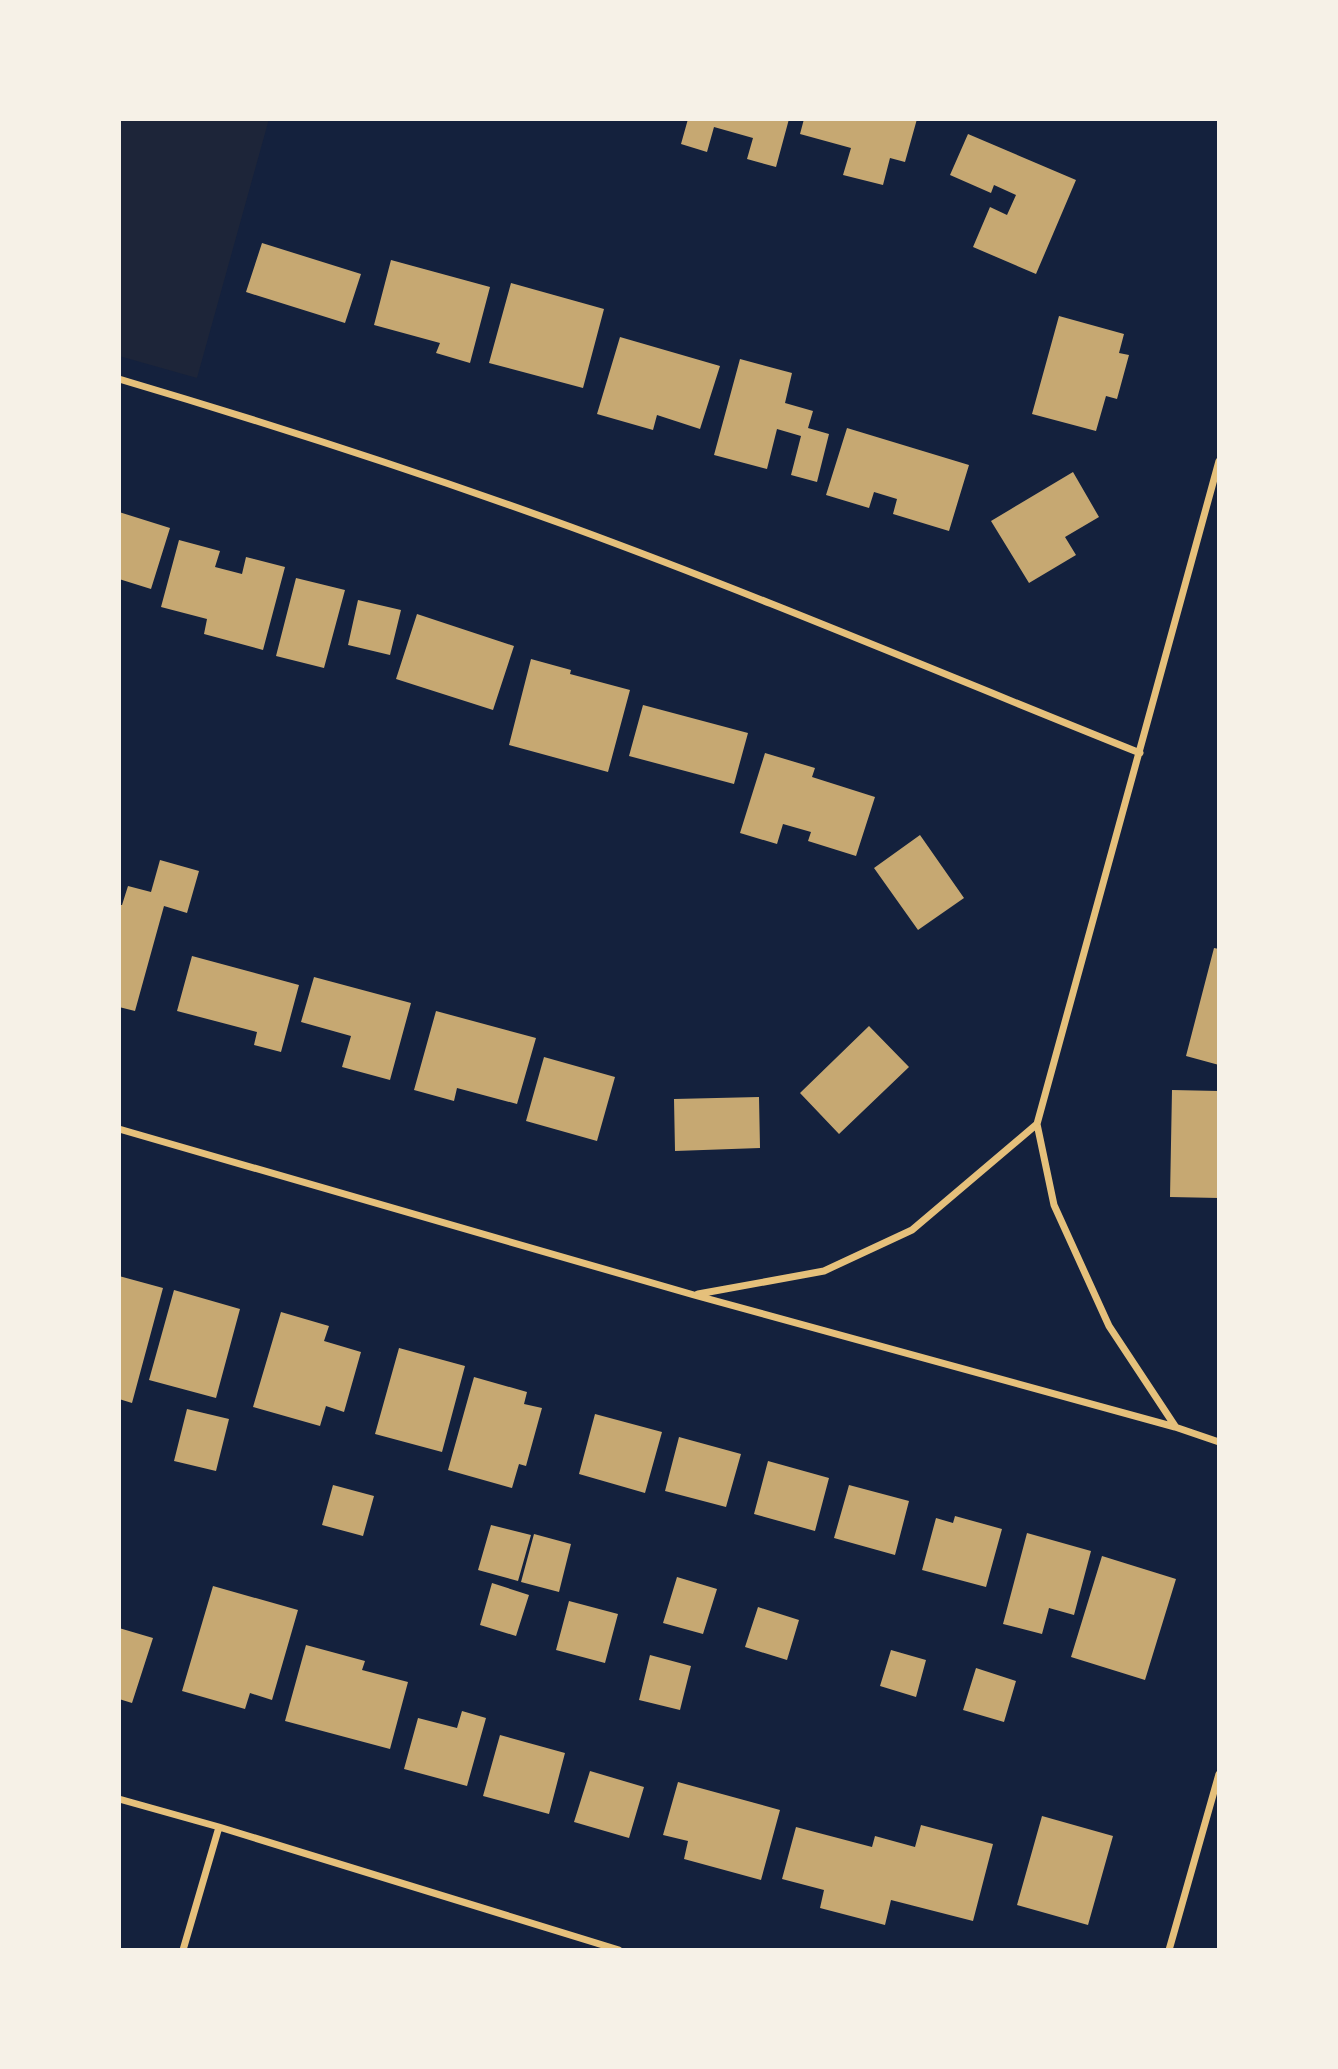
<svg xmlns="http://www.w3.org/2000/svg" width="1338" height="2069" font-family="'Fira Sans Condensed',sans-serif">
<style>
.green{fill:#1d2539}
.building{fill:#c6a872}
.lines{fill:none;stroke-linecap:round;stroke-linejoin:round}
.minor{stroke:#e5c07b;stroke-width:7}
</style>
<rect width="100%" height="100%" fill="#14213d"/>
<path class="green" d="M119 119H269L197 378 119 356Z"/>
<path class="building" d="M688 119H789L776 167 747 159 753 138 714 127 707 152 681 144Z
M804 119H917L905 162 890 158 883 185 843 175 851 148 800 134Z
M968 134 1076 180 1036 274 973 247 990 207 1007 215 1016 195 994 185 991 193 950 175Z
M262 243 361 274 345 323 246 292Z
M391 260 490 287 470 363 436 353 440 343 374 325Z
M511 283 604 309 583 388 489 363Z
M1059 316 1124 334 1119 353 1129 355 1117 399 1106 396 1096 431 1032 414Z
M620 337 720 366 700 429 657 415 653 430 597 414Z
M740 359 792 373 785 403 813 411 808 428 829 434 817 482 791 475 801 436 777 429 767 469 714 455Z
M847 428 969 465 949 531 893 514 897 499 874 492 869 508 826 495Z
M1073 472 1099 517 1065 537 1076 555 1029 583 991 521Z
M119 512 170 528 151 589 119 579Z
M179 540 220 551 215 567 242 574 246 557 285 567 263 650 204 634 207 619 161 607Z
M296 578 345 590 324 668 276 656Z
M358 600 401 610 390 655 348 645Z
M417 614 514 646 493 710 396 679Z
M531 659 571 670 570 674 630 690 608 772 509 745Z
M643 705 748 733 734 784 629 756Z
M765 753 815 768 812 777 875 797 856 856 808 841 811 832 783 824 777 844 740 833Z
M920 835 964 898 918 930 874 868Z
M160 860 199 871 187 913 164 906 135 1011 119 1007V905H122L128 886 151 892Z
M1214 948 1219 949V1065L1186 1056Z
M192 956 299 985 281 1052 254 1045 257 1032 177 1011Z
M314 977 411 1003 390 1080 342 1067 351 1036 301 1022Z
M436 1011 536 1038 517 1104 457 1088 454 1101 414 1090Z
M869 1026 909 1067 839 1134 800 1093Z
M544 1057 615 1077 597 1141 526 1121Z
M1172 1090 1219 1091V1198L1170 1197Z
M759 1097 760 1148 675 1151 674 1099Z
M119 1276 163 1288 132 1403 119 1399Z
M174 1290 240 1309 216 1398 149 1380Z
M281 1312 329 1326 324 1341 361 1352 344 1412 326 1406 320 1426 253 1407Z
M399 1348 465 1366 442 1452 375 1434Z
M474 1377 527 1392 524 1404 542 1408 526 1466 519 1464 512 1488 448 1470Z
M187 1409 229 1419 216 1471 174 1461Z
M595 1414 662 1432 645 1493 579 1474Z
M679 1437 741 1454 726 1507 665 1491Z
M768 1461 829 1478 815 1531 754 1514Z
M333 1485 374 1496 363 1536 322 1525Z
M849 1485 909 1501 895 1555 834 1538Z
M955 1516 1002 1529 986 1587 922 1570 936 1518 953 1523Z
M491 1525 531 1535 518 1581 478 1570Z
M1027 1533 1091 1551 1074 1615 1049 1608 1042 1634 1003 1624Z
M534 1534 571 1544 559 1592 521 1582Z
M1102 1556 1176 1579 1145 1680 1071 1657Z
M677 1577 717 1589 703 1634 663 1623Z
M492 1583 529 1595 516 1636 480 1625Z
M213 1586 298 1610 272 1700 250 1693 245 1709 182 1691Z
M569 1601 618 1614 605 1663 556 1650Z
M758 1607 799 1620 787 1660 745 1647Z
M119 1628 153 1638 132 1703 119 1699Z
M306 1645 365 1661 362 1670 408 1682 390 1749 285 1721Z
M891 1650 926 1660 916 1697 880 1686Z
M650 1655 691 1666 680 1710 639 1700Z
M976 1668 1016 1681 1004 1722 963 1710Z
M462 1711 486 1718 467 1786 404 1769 418 1718 457 1728Z
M500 1735 565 1753 549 1814 483 1796Z
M590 1771 644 1787 629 1838 574 1822Z
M678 1782 780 1810 761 1880 684 1859 688 1841 663 1835Z
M1042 1816 1113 1836 1088 1925 1017 1905Z
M921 1825 993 1844 973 1921 891 1900 885 1925 820 1908 824 1890 782 1879 796 1827 872 1847 875 1836 915 1847Z"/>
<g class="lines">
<path class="minor" d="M119 379C271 424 422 473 571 527 762 597 950 677 1140 753
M119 1129 694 1295 1175 1427 1219 1442
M698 1294 824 1271 912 1230 1037 1124
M1175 1426 1109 1326 1054 1205 1037 1124 1219 461
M119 1799 219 1827 619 1950
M183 1950 219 1827
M1169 1950 1219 1774"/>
</g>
<rect width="1338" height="2069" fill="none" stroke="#f6f1e7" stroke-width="242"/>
</svg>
